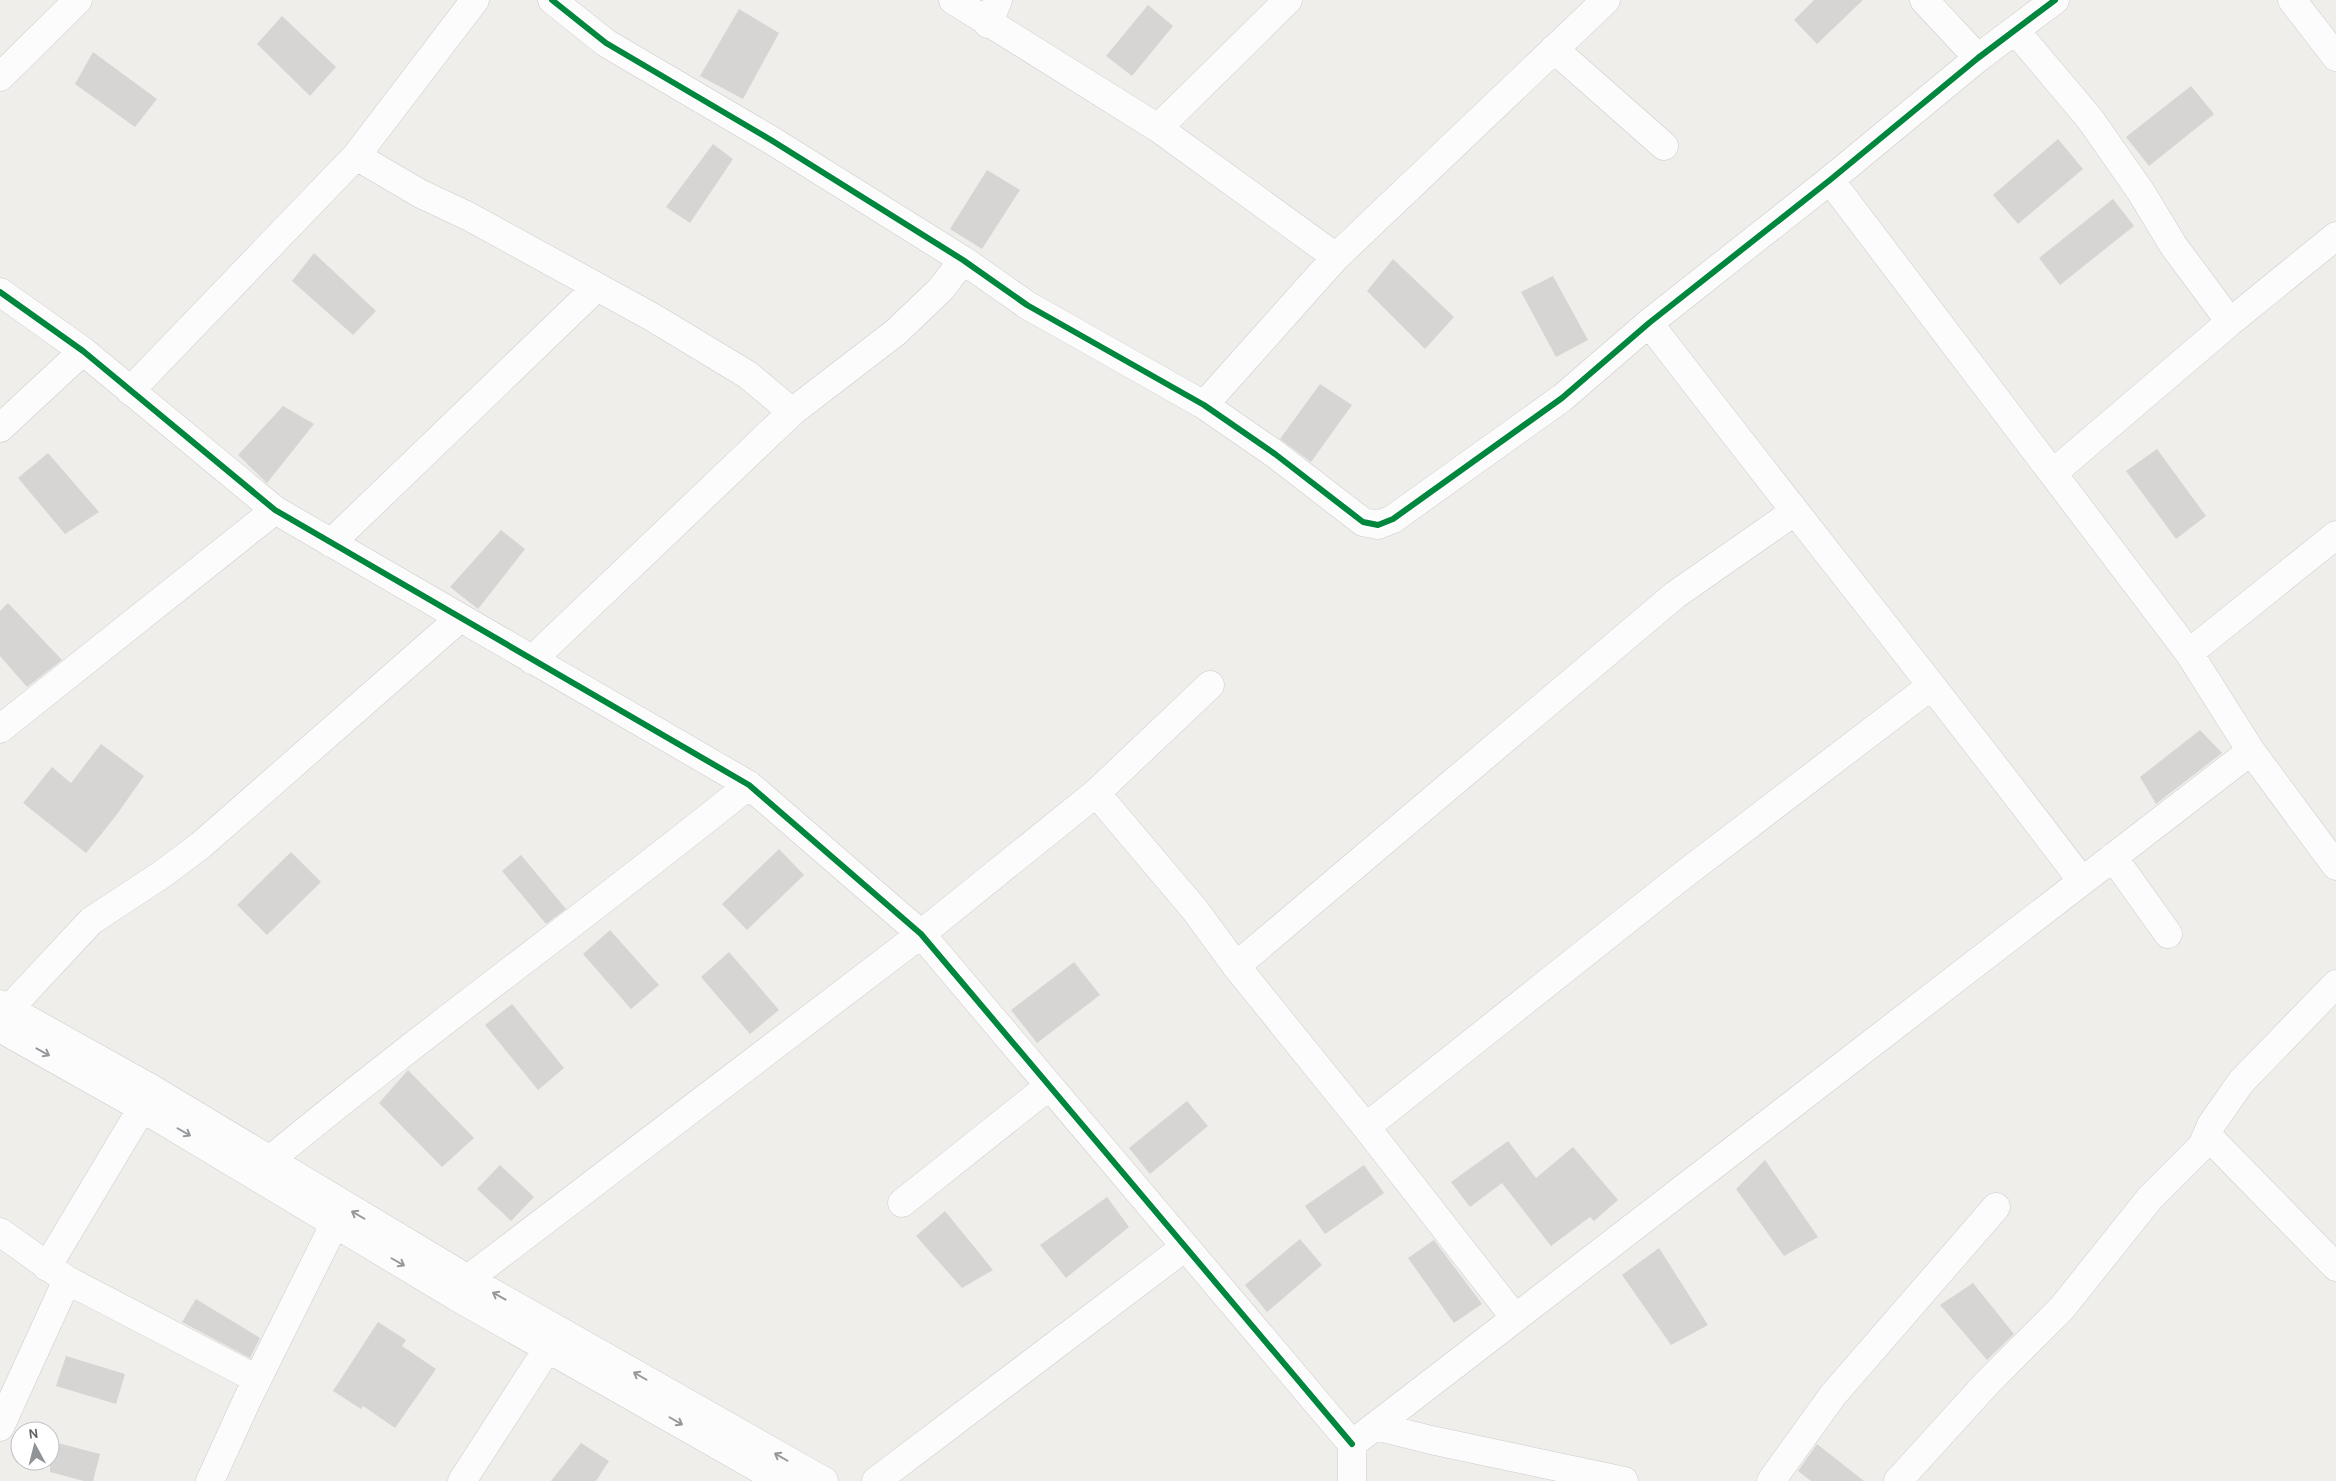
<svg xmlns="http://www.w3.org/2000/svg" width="2336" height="1481" font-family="Karla,sans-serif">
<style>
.building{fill:#d6d5d3}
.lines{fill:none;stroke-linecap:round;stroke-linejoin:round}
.minor-casing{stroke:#cbcccc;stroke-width:29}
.minor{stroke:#fdfcfc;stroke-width:28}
.cycleway-casing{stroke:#fff;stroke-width:9}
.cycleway{stroke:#00873e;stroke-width:6}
.oneway{stroke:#96999c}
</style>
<rect width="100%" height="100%" fill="#efeeea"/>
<path class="building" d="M1814 0H1863L1817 44 1794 20Z
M1148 5 1173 26 1132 76 1106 56Z
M739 9 779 33 743 99 700 76Z
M282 16 336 67 310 96 257 44Z
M93 52 157 99 135 127 75 84Z
M2191 86 2214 114 2149 166 2126 137Z
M2058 139 2083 169 2018 224 1993 195Z
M713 144 733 159 690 223 666 207Z
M987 170 1020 190 982 249 950 229Z
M2113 199 2134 226 2060 285 2039 258Z
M314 253 376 311 353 335 292 281Z
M1393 259 1454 317 1425 349 1367 291Z
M1553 276 1588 340 1556 357 1521 292Z
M1320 384 1352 405 1311 462 1280 439Z
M283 406 314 424 267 483 238 455Z
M2157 449 2206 516 2176 539 2126 471Z
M48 453 99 512 65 534 18 478Z
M501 530 525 549 478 609 450 587Z
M8 603 62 660 27 687 0 656V611Z
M2200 730 2222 753 2156 804 2140 777Z
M101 744 144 776 115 817 86 853 23 803 52 767 71 783Z
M779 849 804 875 747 930 722 904Z
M291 852 321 882 267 935 237 905Z
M521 855 566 909 546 924 502 871Z
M610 930 659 985 631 1009 583 954Z
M729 952 779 1010 750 1034 701 977Z
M1074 962 1100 995 1037 1043 1011 1010Z
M512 1004 564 1068 538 1090 485 1025Z
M408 1070 474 1138 442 1167 379 1103Z
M1187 1101 1208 1126 1150 1174 1129 1148Z
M1508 1141 1536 1178 1573 1147 1618 1200 1594 1221 1590 1217 1551 1246 1502 1183 1470 1207 1451 1182Z
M1765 1160 1818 1237 1784 1256 1736 1189Z
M500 1165 534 1197 511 1221 477 1189Z
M1364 1165 1384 1193 1325 1234 1305 1206Z
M1107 1197 1129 1227 1066 1278 1040 1245Z
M945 1211 993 1270 962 1288 916 1236Z
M1300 1239 1322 1265 1267 1312 1245 1285Z
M1434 1240 1482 1304 1454 1323 1408 1258Z
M1659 1248 1708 1325 1671 1345 1622 1275Z
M1973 1283 2014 1334 1987 1360 1940 1305Z
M196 1299 260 1338 250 1358 182 1322Z
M378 1322 406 1340 402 1346 436 1369 395 1428 363 1406 361 1409 333 1391Z
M66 1356 125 1374 116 1404 56 1386Z
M50 1441 100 1454 93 1481H84L50 1472Z
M581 1443 609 1461 596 1481H551Z
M1817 1444 1864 1481H1811L1798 1471Z"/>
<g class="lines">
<defs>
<path id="minor" d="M552 0 606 43 771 140 963 260 1027 305 1204 405 1275 454 1363 522 1378 525 1393 519 1562 398 1649 323 1830 180 1978 58 2055 0
M953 0 1158 128 1336 257
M1924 0 1978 58
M2292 0 2336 57
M988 24 998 0
M2015 30 2090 119 2141 192 2173 245 2230 322
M1554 49 1664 146
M0 77 78 0
M1158 128 1288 0
M356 156 421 194 468 216 652 317 748 375 792 412
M1830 180 2189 653 2251 751 2336 866
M0 292 83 351 275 510 749 785 921 934 1352 1444
M1649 323C1792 510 1940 693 2082 881
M130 391 356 156 475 0
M1204 405 1336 257 1606 0
M0 428 83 351
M2053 473 2230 322 2336 236
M331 543 597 287
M2189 653 2336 535
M532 660 792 412 896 332 941 289 963 260
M0 729 275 510
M1096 793 1195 910 1236 966 1366 1127 1515 1318
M2113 857 2168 934
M1236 966 1675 595 1794 512
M0 1004 152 1089 468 1279 824 1481
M9 1009 91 921 161 875 201 845 460 618
M0 1028 142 1108 457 1297 781 1481
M1366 1127 1678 879 1931 686
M2207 1135 2336 1267
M271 1159C427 1030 592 912 749 785
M902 1203 1049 1086
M0 1232 67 1280 257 1379
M47 1267 142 1108
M468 1279 921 934 1096 793 1210 685
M1375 1426 1431 1440 1624 1481
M0 1427 67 1280
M210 1481 247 1400 334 1225
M462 1481 548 1348
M876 1481 1185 1247
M1352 1481V1444L2251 751
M1771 1481 1833 1395 1996 1207
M1898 1481 1987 1383 2062 1308 2150 1198 2202 1146 2211 1125 2241 1082 2336 984"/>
</defs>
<use href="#minor" class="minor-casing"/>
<use href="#minor" class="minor"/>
<defs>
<path id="cycleway" d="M552 0 606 43 771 140 963 260 1027 305 1204 405 1275 454 1363 522 1378 525 1393 519 1562 398 1649 323 1830 180 1978 58 2055 0
M0 292 83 351 275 510 749 785 921 934 1352 1444"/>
</defs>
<use href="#cycleway" class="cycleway-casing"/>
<use href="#cycleway" class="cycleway"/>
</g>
<defs><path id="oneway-shaft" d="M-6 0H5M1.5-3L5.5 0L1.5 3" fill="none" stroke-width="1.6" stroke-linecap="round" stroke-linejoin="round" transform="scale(1.25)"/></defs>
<g class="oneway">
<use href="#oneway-shaft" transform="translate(43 1052) rotate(29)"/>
<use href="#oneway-shaft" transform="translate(184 1132) rotate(30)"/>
<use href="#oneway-shaft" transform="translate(358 1215) rotate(-150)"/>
<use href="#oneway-shaft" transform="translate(398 1262) rotate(30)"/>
<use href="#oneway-shaft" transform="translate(499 1296) rotate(-151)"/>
<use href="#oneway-shaft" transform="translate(640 1376) rotate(-150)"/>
<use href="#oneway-shaft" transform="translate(676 1421) rotate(30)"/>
<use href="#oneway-shaft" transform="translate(781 1457) rotate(-150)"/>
</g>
<g transform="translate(35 1446) rotate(353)"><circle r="24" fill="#ffffff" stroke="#bfc1c3"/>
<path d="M0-4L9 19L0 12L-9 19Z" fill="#919496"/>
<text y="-8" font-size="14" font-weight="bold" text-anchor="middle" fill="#5f6368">N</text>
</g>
</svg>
